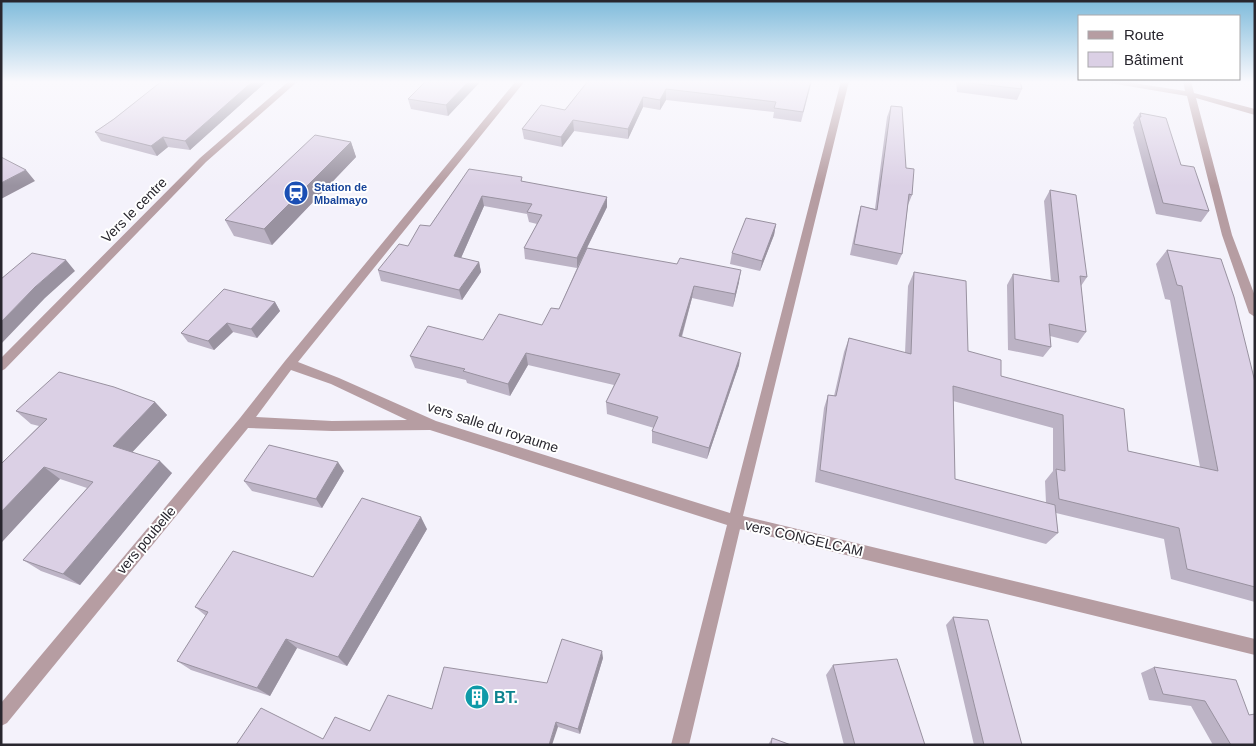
<svg xmlns="http://www.w3.org/2000/svg" width="1256" height="746" font-family="Helvetica,sans-serif">
<style>
.lines{fill:none;stroke-linecap:round;stroke-linejoin:round}
.minor{fill:#b69da2;fill-rule:evenodd}
.wall{fill:#bcb3c5;fill-rule:evenodd}
.shaded-wall{fill:#9992a0}
.building{fill:#dbd0e5;stroke:#9992a0}
.labels{text-anchor:middle;stroke-width:4;stroke-linejoin:round;paint-order:stroke}
.far-transit-label{font-size:11px;font-weight:bold;fill:#164399;stroke:#fff;text-anchor:start}
.street-label{font-size:14px;fill:#28262e;stroke:#fff}
.near-culture-label{font-size:16px;font-weight:bold;fill:#0d838f;stroke:#fff;text-anchor:start}
</style>
<rect width="100%" height="100%" fill="#f4f2fb"/>
<g class="lines">
<path class="minor" d="M289 81H298L206 162 5 369 1 371V358L200 158Z
M516 81H525L298 362 339 378 436 421 730 513 841 81H849L743 516 1255 639V655L740 529 689 745H671L727 525 430 430 332 431 248 428 7 723 1 726V703L240 418 285 361ZM291 370 331 384 407 420 332 421 256 417Z
M1098 81H1121L1185 91 1183 81H1191L1194 93 1255 109V115L1196 98 1232 235 1255 296V317L1249 313 1222 235 1187 96Z"/>
</g>
<path class="wall" d="M162 81H267L190 150 168 147 157 156 101 141 95 132 114 119Z
M481 81 448 116 411 109 408 99Z
M588 81H812L801 122 773 118 774 112 666 100 660 110 643 107 628 139 574 131 562 147 524 139 522 129 565 110Z
M956 81H1020L1022 89 1017 100 957 92Z
M891 106 912 195 908 205 902 254 897 265 850 255 858 217 861 206 875 209 887 117Z
M1140 113 1181 165 1209 211 1201 222 1156 214 1133 127 1134 125 1133 123Z
M351 142 356 157 272 245 234 236 225 220Z
M469 169 523 181 607 207 587 248 739 282 733 307 692 298 682 337 739 365 707 459 652 443V431L654 428 607 414 606 402 614 385 528 365 510 396 467 383 466 380 415 368 410 356 483 340 542 325 559 309 577 268 525 259 524 248 537 224 529 222 527 214 484 206 461 258 479 262 481 272 462 300 381 281 378 270 408 246 430 226Z
M1050 190 1087 277 1081 286 1086 332 1078 343 1050 336 1051 347 1043 357 1008 350 1007 285 1013 274 1051 281 1044 201Z
M776 224 774 235 760 271 730 264 732 253Z
M1167 250 1255 382V602L1171 579 1164 539 1056 513 1058 533 1046 544 815 482 824 408 828 395 834 396 844 352 849 338 905 353 908 286 914 272 968 351 1001 376 1128 451 1200 467 1170 300 1165 299 1156 264ZM953 401 1053 428V471L1045 481 1046 503 955 479Z
M275 302 280 311 257 338 233 332 214 350 188 342 181 333Z
M155 402 167 415 132 452 172 473 80 585 41 571 23 560 87 488 60 479 1 543V464L39 426 31 424 16 411Z
M344 471 322 508 252 491 244 481Z
M427 529 347 666 297 648 270 696 191 670 177 661 206 616 195 607 313 577Z
M953 617 1022 745H974L946 625Z
M603 658 580 734 558 727 323 739 370 731 432 709 547 683Z
M833 665 925 745H844L826 675Z
M1154 667 1249 715 1255 745H1213L1191 706 1149 700 1141 673Z
M772 738 791 745H768Z"/>
<path class="shaded-wall" d="M253 81H267L190 150 185 141Z
M469 81H481L448 116 446 105Z
M666 89V100L660 110V100Z
M643 97V107L628 139V129Z
M573 120 574 131 562 147 561 137Z
M163 137 168 147 157 156 151 146Z
M351 142 356 157 272 245 264 229Z
M26 170 35 181 1 199V183Z
M482 196 484 206 457 267 454 256Z
M607 197V207L577 268V258Z
M776 224 774 235 760 271 762 261Z
M66 260 75 271 45 298 1 344V322L35 287Z
M479 262 481 272 462 300 459 290Z
M741 270 739 282 733 307 735 294Z
M694 286 692 298 678 349 679 336Z
M275 302 280 311 257 338 251 329Z
M227 323 233 332 214 350 208 341Z
M526 353 528 365 510 396 508 384Z
M741 353 739 365 707 459 709 448Z
M155 402 167 415 126 459 113 446Z
M160 461 172 473 80 585 63 574Z
M338 462 344 471 322 508 316 499Z
M44 467 60 479 1 543V512Z
M421 517 427 529 347 666 338 657Z
M286 639 297 648 270 696 257 688Z
M602 651 603 658 580 734 578 729Z
M556 722 558 727 552 745H549Z"/>
<path class="building" d="M162 81H253L185 141 163 137 151 146 95 132 114 119Z
M426 81H469L446 105 408 99Z
M588 81H811L803 112 774 108 776 102 666 89 660 100 643 97 628 129 573 120 561 137 522 129 541 105 565 110Z
M961 81H1020L1022 89 961 82Z
M891 106 902 107 906 168 914 169 912 195 909 194 902 254 854 244 861 206 877 210Z
M1140 113 1166 118 1181 165 1194 167 1209 211 1163 203 1139 117H1141Z
M315 135 351 142 264 229 225 220Z
M1 157 26 170 1 183Z
M469 169 522 177 521 181 607 197 577 258 524 248 542 215 527 212 532 204 482 196 454 256 479 262 459 290 378 270 399 244 408 246 420 225 430 226Z
M1050 190 1076 195 1087 277 1080 276 1086 332 1049 324 1051 347 1015 339 1013 274 1059 282Z
M746 218 776 224 762 261 732 253Z
M587 248 677 264 680 258 741 270 735 294 694 286 679 336 741 353 709 448 652 431 658 417 606 402 620 374 526 353 508 384 463 371 465 369 410 356 428 326 483 340 499 314 542 325 551 308 559 309Z
M1167 250 1221 259 1234 297 1255 382V587L1187 569 1179 528 1059 499 1056 469 1065 471 1063 415 953 386 955 479 1055 505 1058 533 820 470 828 395 836 396 849 338 911 354 914 272 966 281 968 351 1001 360V376L1124 409 1128 451 1218 471 1182 286 1177 285Z
M32 253 66 260 35 287 1 322V279Z
M224 289 275 302 251 329 227 323 208 341 181 333Z
M59 372 114 387 155 402 113 446 160 461 63 574 23 560 93 482 44 467 1 512V464L47 419 16 411Z
M269 445 338 462 316 499 244 481Z
M362 498 421 517 338 657 286 639 257 688 177 661 208 612 195 607 233 551 313 577Z
M953 617 988 620 1022 745H984Z
M562 639 602 651 578 729 556 722 549 745H236L261 708 323 739 335 717 370 731 388 695 432 709 444 667 547 683Z
M897 659 925 745H855L833 665Z
M1154 667 1236 680 1249 715 1255 714V745H1231L1205 701 1163 694Z
M772 738 791 745H771Z"/>
<linearGradient id="sky" x2="0" y2="1"><stop stop-color="#7fbbdb"/><stop offset="0.44" stop-color="#faf9fd"/><stop offset="1" stop-color="#faf9fd" stop-opacity="0"/></linearGradient>
<rect width="1256" height="186" fill="url(#sky)"/>
<defs>
<symbol id="station-disc" viewBox="-11 -11 22 22"><circle r="9.5" fill="#1a4fb4" stroke="#fff"/><path d="M-3-6H3Q5-6 5-4V2Q5 4 3 4L4.5 6H3L1.5 4h-3L-3 6H-4.5L-3 4Q-5 4-5 2V-4Q-5-6-3-6ZM-3.5-4v3h7v-3ZM-3.5 1v1.5H-2V1ZM2 1v1.5H3.5V1Z" fill="#fff"/></symbol>
<symbol id="building-disc" viewBox="-11 -11 22 22"><circle r="9.5" fill="#0f9aa8" stroke="#fff"/><path d="M-4-6H4V6H1V3H-1V6H-4ZM-2.5-4.3h1.7v1.8h-1.7ZM.8-4.3h1.7v1.8H.8ZM-2.5-1h1.7V.8h-1.7ZM.8-1h1.7V.8H.8Z" fill="#fff"/></symbol>
</defs>
<g fill-rule="evenodd">
<use href="#station-disc" x="282" y="179" width="28" height="28"/>
<use href="#building-disc" x="463" y="683" width="28" height="28"/>
</g>
<g class="labels">
<g class="far-transit-label">
<text x="314" y="191">Station de<tspan x="314" dy="13">Mbalmayo</tspan></text>
</g>
<g class="street-label">
<text transform="translate(134 210) rotate(-45)" y="5">Vers le centre</text>
<text transform="translate(493 427) rotate(18)" y="5">vers salle du royaume</text>
<text transform="translate(804 538) rotate(13)" y="5">vers CONGELCAM</text>
<text transform="translate(146 540) rotate(-50)" y="5">vers poubelle</text>
</g>
<g class="near-culture-label">
<text x="494" y="703">BT.</text>
</g>
</g>
<rect width="1256" height="746" fill="none" stroke="#28262e" stroke-width="5"/>
<rect x="1078" y="15" width="162" height="65" fill="#ffffff" stroke="#a9a8ab"/>
<rect x="1088" y="31" width="25" height="8" fill="#b69da2" stroke="#a9a8ab"/>
<text x="1124" y="40" font-size="15" fill="#28262e">Route</text>
<rect x="1088" y="52" width="25" height="15" fill="#dbd0e5" stroke="#a9a8ab"/>
<text x="1124" y="65" font-size="15" fill="#28262e">Bâtiment</text>
</svg>
